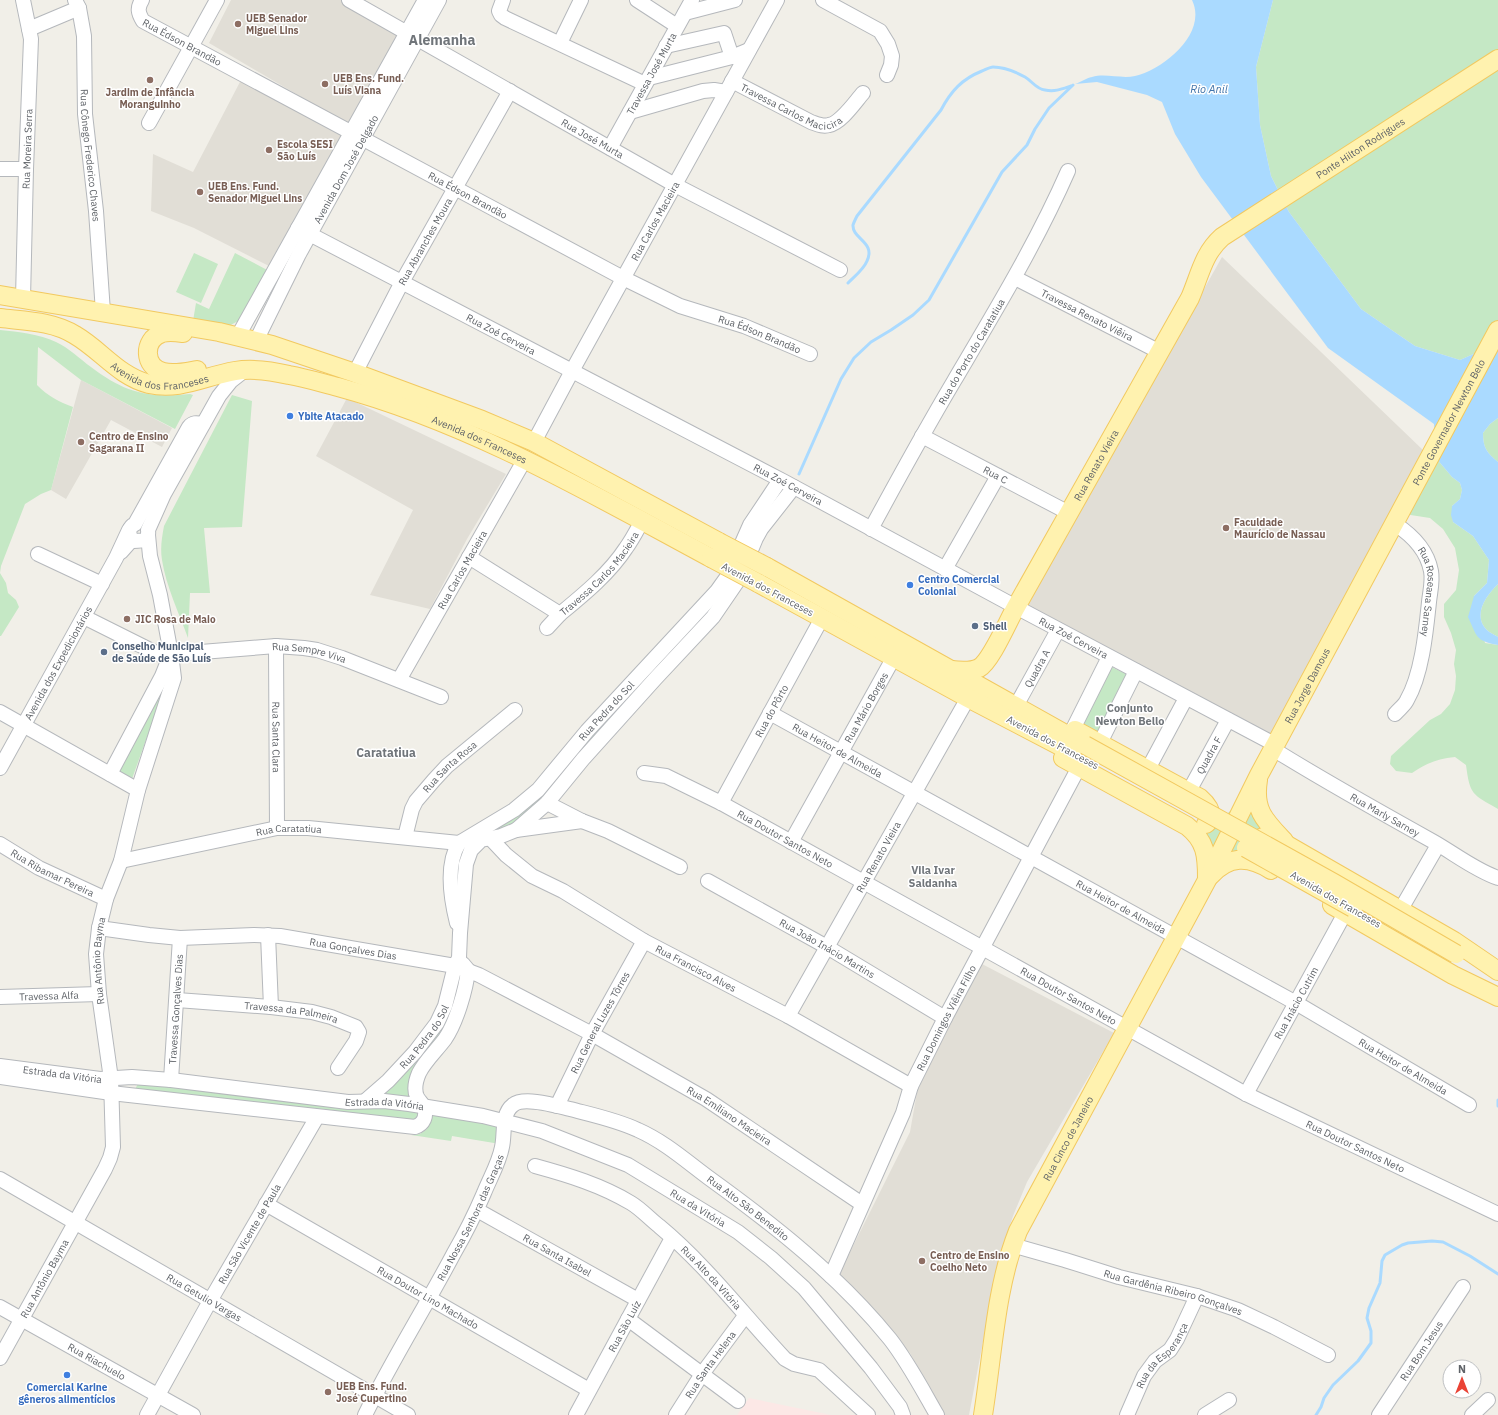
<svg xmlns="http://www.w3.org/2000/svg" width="1498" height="1415" font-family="'IBM Plex Sans',sans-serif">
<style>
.education{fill:#e1ded6}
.medical{fill:#fce8e6}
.green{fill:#c5e8c5}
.water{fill:#aadaff}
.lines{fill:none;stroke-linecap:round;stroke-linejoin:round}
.stream{stroke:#aadaff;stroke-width:3}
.minor-casing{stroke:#b5b8bc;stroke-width:16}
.major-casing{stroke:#f2c960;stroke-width:20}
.minor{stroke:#fff;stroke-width:14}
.major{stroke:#fff2af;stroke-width:18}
.major-bridge-casing{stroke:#f2c960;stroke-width:20;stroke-linecap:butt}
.major-bridge{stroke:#fff2af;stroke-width:18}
.education-dot{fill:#8d6e63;stroke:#fff;stroke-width:1.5}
.shop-dot{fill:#3f7fe0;stroke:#fff;stroke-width:1.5}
.service-dot{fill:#5c6f8a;stroke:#fff;stroke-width:1.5}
.labels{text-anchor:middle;stroke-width:3;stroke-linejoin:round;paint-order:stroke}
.education-label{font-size:10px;font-weight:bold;fill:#785e54;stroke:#fff;text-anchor:start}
.street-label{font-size:10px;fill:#5f6368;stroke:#fff}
.shop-label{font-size:10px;font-weight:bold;fill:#366cbe;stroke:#fff;text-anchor:start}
.service-label{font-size:10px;font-weight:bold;fill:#4e5e75;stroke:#fff;text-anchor:start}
.water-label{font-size:11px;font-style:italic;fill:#4174aa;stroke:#fff}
.neighbourhood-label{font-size:11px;font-weight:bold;fill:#70757a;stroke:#fff}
.quarter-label{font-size:12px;font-weight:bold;fill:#70757a;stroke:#fff}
.district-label{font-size:14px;font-weight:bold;fill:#70757a;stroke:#fff}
</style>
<rect width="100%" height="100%" fill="#f1efe8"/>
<path class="education" d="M231 0H341L399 33 349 125 209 43Z
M241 80 342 135 269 266 194 228 151 211 153 154 193 172Z
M1222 257 1424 451 1270 736 1026 605Z
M81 380 172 428 162 447 111 420 66 499 51 490Z
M347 398 506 474 467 539 430 609 370 595 413 510 316 456Z
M982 964 1114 1033 1027 1182 1013 1216 1002 1249 995 1279 969 1415H945L910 1353 839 1274 910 1132 919 1081Z"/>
<path class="medical" d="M749 1398 831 1415H737Z"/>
<path class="green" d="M1273 0H1498V343L1460 360 1415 346 1361 309 1289 212 1271 176 1260 125 1256 67Z
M194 253 218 264 201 303 176 292Z
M235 253 269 271 238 321 229 326 193 321 196 303 209 309Z
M0 330C19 332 39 334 56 342 69 348 80 359 91 367 125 393 148 398 190 394L193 395 175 429 81 380 38 347 37 385C48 396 59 402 73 407L51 490 41 494 25 504 1 566 0 573 6 583 8 593 16 600 19 607 1 636H0Z
M232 395 252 401 242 527 204 528 210 593H190L188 638C179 613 166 586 162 560 160 548 162 537 164 526Z
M1498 418V462C1487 453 1483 448 1483 433L1490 424Z
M1436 458 1452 477 1460 483 1462 490 1460 499 1452 506 1453 522 1473 536 1489 560 1487 583 1474 596 1485 643 1498 645V809C1472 794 1470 795 1466 765L1455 757C1437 759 1427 763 1412 773L1396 771 1390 764 1391 756 1430 720 1441 714 1450 704 1455 690 1456 676 1454 664 1456 650 1451 633 1444 617V604L1456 590 1459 570 1455 548 1443 529 1430 518 1404 514Z
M1498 584V637C1493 634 1486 631 1483 625 1475 610 1488 594 1498 584Z
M665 657 528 815 498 832 493 830Z
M1109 666 1129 675 1098 735 1079 726Z
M168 678 132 779 115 771Z
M1250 805 1262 829 1250 844 1226 861Z
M1236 806 1212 865 1203 830 1215 824Z
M460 973 464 975 446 1025 410 1096 408 1097 383 1094V1090L421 1053Z
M138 1084 409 1107 419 1113 418 1122 135 1089Z
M433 1111 498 1127 500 1144 452 1136 451 1141 411 1135 420 1134 427 1129 431 1113Z"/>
<path class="water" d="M1192 0H1273L1256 67 1260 125 1271 176 1289 212 1361 309 1415 346 1460 360 1498 343V418L1490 424 1483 433C1483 448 1487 453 1498 462V584C1488 594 1475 610 1483 625 1486 631 1493 634 1498 637V645C1475 641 1477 636 1468 617L1474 596 1487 583 1489 560 1473 536 1453 522 1451 515 1452 506 1460 499 1462 490 1460 483 1452 477 1436 458 1434 424 1328 348 1201 177 1175 134 1162 102 1147 95 1097 82 1075 84C1081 82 1086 78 1092 77 1105 73 1121 79 1135 76 1164 69 1208 33 1192 0Z"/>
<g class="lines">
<path class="stream" d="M848 283C854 277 864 269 867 261 876 242 852 239 853 225 854 222 856 218 857 216L941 110C951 91 962 79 982 71 985 70 990 67 993 67 1004 67 1016 72 1025 77 1032 81 1036 89 1045 90 1055 92 1062 89 1071 86
M799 474 841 379 854 358 871 342 891 330 913 315 929 300 1002 172 1027 145 1035 129 1049 108 1073 85
M1498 1100V1106
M1316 1415 1321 1407 1324 1398 1333 1385 1358 1361 1371 1343V1331L1367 1318 1369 1308 1380 1283 1382 1261 1385 1255 1402 1245 1408 1243 1432 1241 1443 1242 1470 1256 1498 1274"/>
<defs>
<g id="minor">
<path d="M23 0 31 39 26 169 23 299"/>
<path id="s1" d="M75 0 79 8 84 36 85 114 96 211 103 312"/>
<path id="s2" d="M142 0C137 8 138 13 143 21L623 278 680 306 744 326 810 354"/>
<path id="s3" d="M349 0 675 185 840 270"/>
<path d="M503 0 499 11 501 15 505 18 645 84"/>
<path d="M637 0 677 26"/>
<path d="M823 0 880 31 888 44 892 56 891 65 887 75"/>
<path d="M685 13 735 0"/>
<path d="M29 29 79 8"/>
<path d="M560 43 581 0"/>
<path d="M666 46 724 33 732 57"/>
<path d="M649 78 732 57 749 50"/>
<path id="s4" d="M732 81 811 122C817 124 823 127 829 125 841 123 855 102 863 93"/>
<path d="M630 112 703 91 714 90 726 92"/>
<path d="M149 123 217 0"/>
<path id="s5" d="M610 148 692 0"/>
<path d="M0 169H26"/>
<path id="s6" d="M298 228 783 481 1016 607 1276 745"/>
<path id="s7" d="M1015 278 1160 352"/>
<path d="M238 336 425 0"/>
<path id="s8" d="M256 341 299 254 439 0"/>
<path id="s9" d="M355 373 402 282 510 91"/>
<path id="s10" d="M922 436 1069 513"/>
<path id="s11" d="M534 442 572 371 777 0"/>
<path id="s12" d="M1395 524C1412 535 1427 550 1431 571 1433 581 1430 592 1429 602 1426 631 1422 674 1407 700 1405 705 1399 709 1395 714"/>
<path id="s13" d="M871 529C898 479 925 430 954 381 994 313 1036 244 1068 171"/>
<path d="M131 538C128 532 129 527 135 524L189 427C193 422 197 423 203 424"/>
<path d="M121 552C124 549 127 545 130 542 137 538 150 546 148 530L164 494 219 396 231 381 245 370"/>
<path d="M38 554 102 584"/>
<path id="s14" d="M469 557 560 614C583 595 609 574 626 548 632 540 637 530 642 521"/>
<path d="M945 569 998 476"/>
<path id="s15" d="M84 617 158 654 164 655 276 646 304 648 317 650 342 658 441 697"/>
<path d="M547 628 560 614"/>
<path id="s16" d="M276 646 277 828"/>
<path id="s17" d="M399 680 525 459"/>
<path id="s18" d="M1016 706 1058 630"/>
<path d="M0 712 138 790"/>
<path id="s19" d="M770 713 1296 1003 1469 1105"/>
<path d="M1073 729 1109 657"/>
<path d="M1100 743 1136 671"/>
<path id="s20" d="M1273 749C1326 782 1380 812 1434 842 1455 854 1475 870 1498 878"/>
<path id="s21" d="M0 768 116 558 129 530"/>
<path d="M1148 769 1186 698"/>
<path id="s22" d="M644 773 666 776 721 803 1246 1094 1498 1214"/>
<path d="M110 774 162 676 170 656"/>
<path id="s23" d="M1189 791 1228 720"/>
<path d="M547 803 582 821 608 831 680 867"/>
<path id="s24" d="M721 803 822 618"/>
<path d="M516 830 582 821"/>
<path id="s25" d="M405 837 412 809 416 801 434 780 447 766 515 710"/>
<path id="s26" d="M490 838 506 855 532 876 563 891 644 941 788 1016 911 1086"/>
<path id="s27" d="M791 842 894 657"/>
<path id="s28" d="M0 844 39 868 106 899"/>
<path id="s29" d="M121 861 277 828H308L459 843"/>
<path id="s30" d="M708 881 827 947 945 1018"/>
<path d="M1401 909 1438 845"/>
<path id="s31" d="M457 923C451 899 445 865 459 843L514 810 538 790 587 731 717 591 727 577 750 525 780 480"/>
<path id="s32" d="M99 928 149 935 180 938 254 935 280 936 455 966 479 975 592 1034 706 1099 862 1204"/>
<path d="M268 935 271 1007"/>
<path id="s33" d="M0 997 99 994"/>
<path id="s34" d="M177 1000 271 1007 312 1012 331 1017 356 1027 359 1032 356 1041 338 1068"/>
<path id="s35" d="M788 1016 968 698"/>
<path id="s36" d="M0 1066 100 1079 132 1077 171 1080 348 1102 384 1101 409 1104 483 1116 542 1131 628 1165 738 1232 771 1258 804 1288 871 1368 900 1407 903 1415"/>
<path d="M0 1077 111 1093 415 1127C424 1124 427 1116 424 1107 423 1104 419 1101 417 1097 414 1090 416 1080 419 1073 425 1061 436 1051 445 1039 456 1023 466 990 468 970L463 964"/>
<path id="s37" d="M171 1080 180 938"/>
<path id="s38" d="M1246 1094 1345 913"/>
<path id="s39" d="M365 1101 388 1081 415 1052 437 1023 445 1006 455 966 459 958 460 933 466 864 471 850 481 840 501 836 516 830 547 803 583 759 655 679 713 617 739 579 756 538 761 529 794 487"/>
<path id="s40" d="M557 1106 592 1034 644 941"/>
<path id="s41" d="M535 1166C568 1175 601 1185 631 1203 641 1209 650 1219 659 1226 706 1265 743 1314 785 1359L794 1364 819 1370 868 1415"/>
<path id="s42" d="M0 1179 408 1415"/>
<path id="s43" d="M266 1204 589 1390"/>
<path id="s44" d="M477 1210 638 1300"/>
<path id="s45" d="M1012 1245 1065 1260 1119 1277 1197 1296 1238 1310 1274 1327 1328 1355"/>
<path id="s46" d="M831 1276 903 1113 911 1086 945 1018 1079 767"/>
<path id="s47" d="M0 1307 193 1415"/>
<path d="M628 1319 738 1401"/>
<path id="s48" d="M0 1358 105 1169 110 1158 113 1147 111 1079 99 994 96 954 99 928 106 899 121 861 138 790 174 678 171 654 160 595 150 556 148 535"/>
<path id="s49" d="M147 1415 210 1301 317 1117"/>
<path id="s50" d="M365 1415C392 1360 425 1308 454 1253 465 1234 475 1214 484 1193 490 1178 499 1163 502 1147 505 1135 501 1114 513 1105 524 1096 557 1106 570 1109 593 1115 617 1120 638 1130 665 1142 686 1161 709 1178 774 1225 839 1276 890 1339 908 1362 922 1389 937 1415"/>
<path id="s51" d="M576 1415 672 1238"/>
<path id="s52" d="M676 1415 702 1374 745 1316"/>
<path id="s53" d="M1127 1415 1144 1376 1155 1361 1170 1350 1177 1339 1197 1296"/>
<path d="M1205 1415 1229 1400"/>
<path id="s54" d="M1379 1415 1463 1287"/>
<path d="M1472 1415 1488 1400"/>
</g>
<g id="major">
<path d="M0 295 219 332 272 345 355 373 482 420 534 442 719 542"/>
<path id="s55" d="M0 318C25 321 53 321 75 335 101 350 118 376 149 384 180 391 205 376 235 371 253 368 272 371 289 375 306 378 322 383 338 387 471 423 590 493 711 558"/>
<path d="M183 333C176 332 169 331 162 333 142 340 144 367 163 372 174 375 186 372 197 370"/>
<path d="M767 567 1085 745"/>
<path d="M758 583 968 698 1083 758"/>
<path id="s56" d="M951 670C960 671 971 672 979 668 991 661 1008 621 1016 607L1190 298C1200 275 1203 254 1222 237L1498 59"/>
<path d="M1075 730 1200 798C1207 804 1212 810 1211 819L1206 824"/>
<path d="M1063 758 1187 826C1206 841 1207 856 1207 878"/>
<path d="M1258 780C1253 810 1265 821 1284 841"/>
<path d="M1253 851C1254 838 1264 834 1275 838L1454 941 1498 971"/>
<path d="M1210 876C1229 855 1249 856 1271 870"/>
<path d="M1332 905 1453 975 1498 997"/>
<path id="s57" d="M983 1415C993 1354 995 1289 1018 1231L1207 880 1259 775 1498 330"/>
</g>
</defs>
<use href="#minor" class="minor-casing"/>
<use href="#major" class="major-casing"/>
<use href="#minor" class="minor"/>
<use href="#major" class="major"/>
<defs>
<path id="major-bridge" d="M719 542 767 567
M711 558 758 583
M1085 745 1334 883 1456 954
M1246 848 1353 908"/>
</defs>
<use href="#major-bridge" class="major-bridge-casing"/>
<use href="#major-bridge" class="major-bridge"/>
</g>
<g class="education-dot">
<circle cx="238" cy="24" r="4"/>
<circle cx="150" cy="80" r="4"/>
<circle cx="325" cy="84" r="4"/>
<circle cx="269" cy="150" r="4"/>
<circle cx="200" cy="192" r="4"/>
<circle cx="81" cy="442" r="4"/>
<circle cx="1226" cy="528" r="4"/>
<circle cx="127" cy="619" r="4"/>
<circle cx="922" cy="1261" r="4"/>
<circle cx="328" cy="1392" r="4"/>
</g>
<g class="shop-dot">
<circle cx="290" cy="416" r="4"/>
<circle cx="910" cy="585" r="4"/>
<circle cx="67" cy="1375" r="4"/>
</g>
<g class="service-dot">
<circle cx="975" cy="626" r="4"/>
<circle cx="104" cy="652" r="4"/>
</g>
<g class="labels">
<g class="education-label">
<text x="246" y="22">UEB Senador<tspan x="246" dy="12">Miguel Lins</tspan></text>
<text x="333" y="82">UEB Ens. Fund.<tspan x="333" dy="12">Luís Viana</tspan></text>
<text x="150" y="96" text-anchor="middle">Jardim de Infância<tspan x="150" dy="12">Moranguinho</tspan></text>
<text x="277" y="148">Escola SESI<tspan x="277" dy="12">São Luís</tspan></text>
<text x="208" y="190">UEB Ens. Fund.<tspan x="208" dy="12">Senador Miguel Lins</tspan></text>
<text x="89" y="440">Centro de Ensino<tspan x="89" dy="12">Sagarana II</tspan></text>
<text x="1234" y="526">Faculdade<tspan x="1234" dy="12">Maurício de Nassau</tspan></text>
<text x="135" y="623">JIC Rosa de Maio</text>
<text x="930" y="1259">Centro de Ensino<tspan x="930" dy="12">Coelho Neto</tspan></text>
<text x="336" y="1390">UEB Ens. Fund.<tspan x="336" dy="12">José Cupertino</tspan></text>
</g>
<g class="street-label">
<text dy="4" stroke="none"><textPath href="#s2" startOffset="67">Rua Édson Brandão</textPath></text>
<text dy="4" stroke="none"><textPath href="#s5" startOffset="85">Travessa José Murta</textPath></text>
<text dy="4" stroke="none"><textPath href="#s4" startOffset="66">Travessa Carlos Macicira</textPath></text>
<text dy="4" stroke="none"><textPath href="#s3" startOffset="280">Rua José Murta</textPath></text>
<text dy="4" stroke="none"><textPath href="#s56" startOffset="689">Ponte Hilton Rodrigues</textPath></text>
<text transform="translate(27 149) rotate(-88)" y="4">Rua Moreira Serra</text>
<text dy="4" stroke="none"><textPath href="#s1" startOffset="157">Rua Cônego Frederico Chaves</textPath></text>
<text dy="4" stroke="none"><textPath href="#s8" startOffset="194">Avenida Dom José Delgado</textPath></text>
<text dy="4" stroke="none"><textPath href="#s2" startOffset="391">Rua Édson Brandão</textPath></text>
<text dy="4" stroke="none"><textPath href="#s11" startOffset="252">Rua Carlos Macieira</textPath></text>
<text dy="4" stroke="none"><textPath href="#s9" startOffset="149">Rua Abranches Moura</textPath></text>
<text dy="4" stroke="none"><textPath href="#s7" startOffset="81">Travessa Renato Viêira</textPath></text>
<text dy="4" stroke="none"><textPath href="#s6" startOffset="229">Rua Zoé Cerveira</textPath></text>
<text dy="4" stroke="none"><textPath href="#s2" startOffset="715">Rua Édson Brandão</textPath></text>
<text dy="4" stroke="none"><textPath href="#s13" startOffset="204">Rua do Porto do Caratatiua</textPath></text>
<text dy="4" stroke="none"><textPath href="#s55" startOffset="176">Avenida dos Franceses</textPath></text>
<text dy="4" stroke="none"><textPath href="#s57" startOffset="1104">Ponte Governador Newton Belo</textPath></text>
<text dy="4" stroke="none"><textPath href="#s55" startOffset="511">Avenida dos Franceses</textPath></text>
<text dy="4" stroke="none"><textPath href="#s56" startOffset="263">Rua Renato Vieira</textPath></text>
<text dy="4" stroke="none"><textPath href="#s10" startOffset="83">Rua C</textPath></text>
<text dy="4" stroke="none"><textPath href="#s6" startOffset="553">Rua Zoé Cerveira</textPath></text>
<text dy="4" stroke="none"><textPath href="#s17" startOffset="127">Rua Carlos Macieira</textPath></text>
<text dy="4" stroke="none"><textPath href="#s14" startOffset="164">Travessa Carlos Macieira</textPath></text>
<text transform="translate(768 589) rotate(28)" y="4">Avenida dos Franceses</text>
<text dy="4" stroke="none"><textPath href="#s12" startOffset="81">Rua Roseana Sarney</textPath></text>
<text dy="4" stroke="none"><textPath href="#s6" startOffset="877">Rua Zoé Cerveira</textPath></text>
<text dy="4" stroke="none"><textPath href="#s15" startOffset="235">Rua Sempre Viva</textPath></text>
<text dy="4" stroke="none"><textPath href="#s21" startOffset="120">Avenida dos Expedicionários</textPath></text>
<text dy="4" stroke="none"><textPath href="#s18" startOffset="43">Quadra A</textPath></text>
<text dy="4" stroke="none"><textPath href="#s57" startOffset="805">Rua Jorge Damous</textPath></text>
<text dy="4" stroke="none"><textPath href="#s27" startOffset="154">Rua Mário Borges</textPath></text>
<text dy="4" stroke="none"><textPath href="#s24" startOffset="105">Rua do Pôrto</textPath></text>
<text dy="4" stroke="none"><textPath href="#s31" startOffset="282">Rua Pedra do Sol</textPath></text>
<text dy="4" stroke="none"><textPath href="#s16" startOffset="91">Rua Santa Clara</textPath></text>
<text transform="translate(1053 742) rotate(28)" y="4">Avenida dos Franceses</text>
<text dy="4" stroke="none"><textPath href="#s19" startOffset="77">Rua Heitor de Almeida</textPath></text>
<text dy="4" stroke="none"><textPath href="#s23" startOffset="41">Quadra F</textPath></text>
<text dy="4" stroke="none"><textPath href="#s25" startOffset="86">Rua Santa Rosa</textPath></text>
<text dy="4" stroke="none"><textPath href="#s20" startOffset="130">Rua Marly Sarney</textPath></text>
<text dy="4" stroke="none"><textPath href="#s29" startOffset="171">Rua Caratatiua</textPath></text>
<text dy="4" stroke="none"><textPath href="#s22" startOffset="157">Rua Doutor Santos Neto</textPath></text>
<text dy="4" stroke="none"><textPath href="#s35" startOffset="183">Rua Renato Vieira</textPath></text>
<text dy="4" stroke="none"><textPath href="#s28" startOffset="60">Rua Ribamar Pereira</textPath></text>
<text transform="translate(1336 899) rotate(30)" y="4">Avenida dos Franceses</text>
<text dy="4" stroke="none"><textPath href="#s19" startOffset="401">Rua Heitor de Almeida</textPath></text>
<text dy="4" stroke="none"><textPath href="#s32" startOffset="256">Rua Gonçalves Dias</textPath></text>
<text dy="4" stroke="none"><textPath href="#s30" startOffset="137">Rua João Inácio Martins</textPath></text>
<text dy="4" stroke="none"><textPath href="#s48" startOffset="427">Rua Antônio Bayma</textPath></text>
<text dy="4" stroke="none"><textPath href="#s26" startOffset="245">Rua Francisco Alves</textPath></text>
<text dy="4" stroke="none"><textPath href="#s22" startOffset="481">Rua Doutor Santos Neto</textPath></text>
<text dy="4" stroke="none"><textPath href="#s33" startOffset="49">Travessa Alfa</textPath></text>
<text dy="4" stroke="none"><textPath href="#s38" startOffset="104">Rua Inácio Cutrim</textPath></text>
<text dy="4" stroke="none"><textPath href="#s37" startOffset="71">Travessa Gonçalves Dias</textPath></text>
<text dy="4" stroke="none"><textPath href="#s34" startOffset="115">Travessa da Palmeira</textPath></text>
<text dy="4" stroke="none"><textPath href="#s46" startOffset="283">Rua Domingos Viêira Filho</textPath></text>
<text dy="4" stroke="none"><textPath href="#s40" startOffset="94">Rua General Luzes Tôrres</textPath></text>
<text dy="4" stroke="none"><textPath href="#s39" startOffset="88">Rua Pedra do Sol</textPath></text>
<text dy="4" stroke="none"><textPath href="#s19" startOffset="725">Rua Heitor de Almeida</textPath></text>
<text dy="4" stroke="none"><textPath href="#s36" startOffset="63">Estrada da Vitória</textPath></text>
<text dy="4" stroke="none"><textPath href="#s36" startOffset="387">Estrada da Vitória</textPath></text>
<text dy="4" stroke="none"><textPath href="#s32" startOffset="672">Rua Emíliano Macieira</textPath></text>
<text dy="4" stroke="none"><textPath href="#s57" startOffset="293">Rua Cinco de Janeiro</textPath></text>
<text dy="4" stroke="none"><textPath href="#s22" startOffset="805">Rua Doutor Santos Neto</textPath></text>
<text dy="4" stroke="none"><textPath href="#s36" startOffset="722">Rua da Vitória</textPath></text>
<text dy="4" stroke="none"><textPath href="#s50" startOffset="611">Rua Alto São Benedito</textPath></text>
<text dy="4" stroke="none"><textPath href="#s50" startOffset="224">Rua Nossa Senhora das Graças</textPath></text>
<text dy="4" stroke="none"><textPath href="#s49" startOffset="208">Rua São Vicente de Paula</textPath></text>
<text dy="4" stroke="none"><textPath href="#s44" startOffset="92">Rua Santa Isabel</textPath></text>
<text dy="4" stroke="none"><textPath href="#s48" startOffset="91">Rua Antônio Bayma</textPath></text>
<text dy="4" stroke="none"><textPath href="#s41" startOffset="213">Rua Alto da Vitória</textPath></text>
<text dy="4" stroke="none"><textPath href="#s45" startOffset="168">Rua Gardênia Ribeiro Gonçalves</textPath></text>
<text dy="4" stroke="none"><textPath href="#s42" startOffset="236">Rua Getulio Vargas</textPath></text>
<text dy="4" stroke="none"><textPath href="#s43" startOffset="187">Rua Doutor Lino Machado</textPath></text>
<text dy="4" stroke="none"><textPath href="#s51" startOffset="101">Rua São Luíz</textPath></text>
<text dy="4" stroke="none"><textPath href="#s54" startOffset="77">Rua Bom Jesus</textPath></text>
<text dy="4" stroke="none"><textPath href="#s53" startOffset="70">Rua da Esperança</textPath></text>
<text dy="4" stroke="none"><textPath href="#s47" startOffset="111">Rua Riachuelo</textPath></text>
<text dy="4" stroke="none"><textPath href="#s52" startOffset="61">Rua Santa Helena</textPath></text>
</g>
<g class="shop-label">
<text x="298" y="420">Ybite Atacado</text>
<text x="918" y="583">Centro Comercial<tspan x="918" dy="12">Colonial</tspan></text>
<text x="67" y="1391" text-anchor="middle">Comercial Karine<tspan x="67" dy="12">gêneros alimentícios</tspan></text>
</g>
<g class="service-label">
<text x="983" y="630">Shell</text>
<text x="112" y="650">Conselho Municipal<tspan x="112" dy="12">de Saúde de São Luís</tspan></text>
</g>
<g class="water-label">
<text x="1209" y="93">Rio Anil</text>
</g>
<g class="neighbourhood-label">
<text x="1130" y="712">Conjunto<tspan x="1130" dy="13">Newton Bello</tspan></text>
<text x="933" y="874">Vila Ivar<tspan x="933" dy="13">Saldanha</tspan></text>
</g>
<g class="quarter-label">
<text x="386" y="757">Caratatiua</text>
</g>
<g class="district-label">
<text x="442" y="45">Alemanha</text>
</g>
</g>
<g transform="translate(1462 1379)"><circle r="19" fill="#ffffff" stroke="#bfc1c3"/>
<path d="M0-3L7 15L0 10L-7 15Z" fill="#ea4335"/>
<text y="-6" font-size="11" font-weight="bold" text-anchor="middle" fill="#5f6368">N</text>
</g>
</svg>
